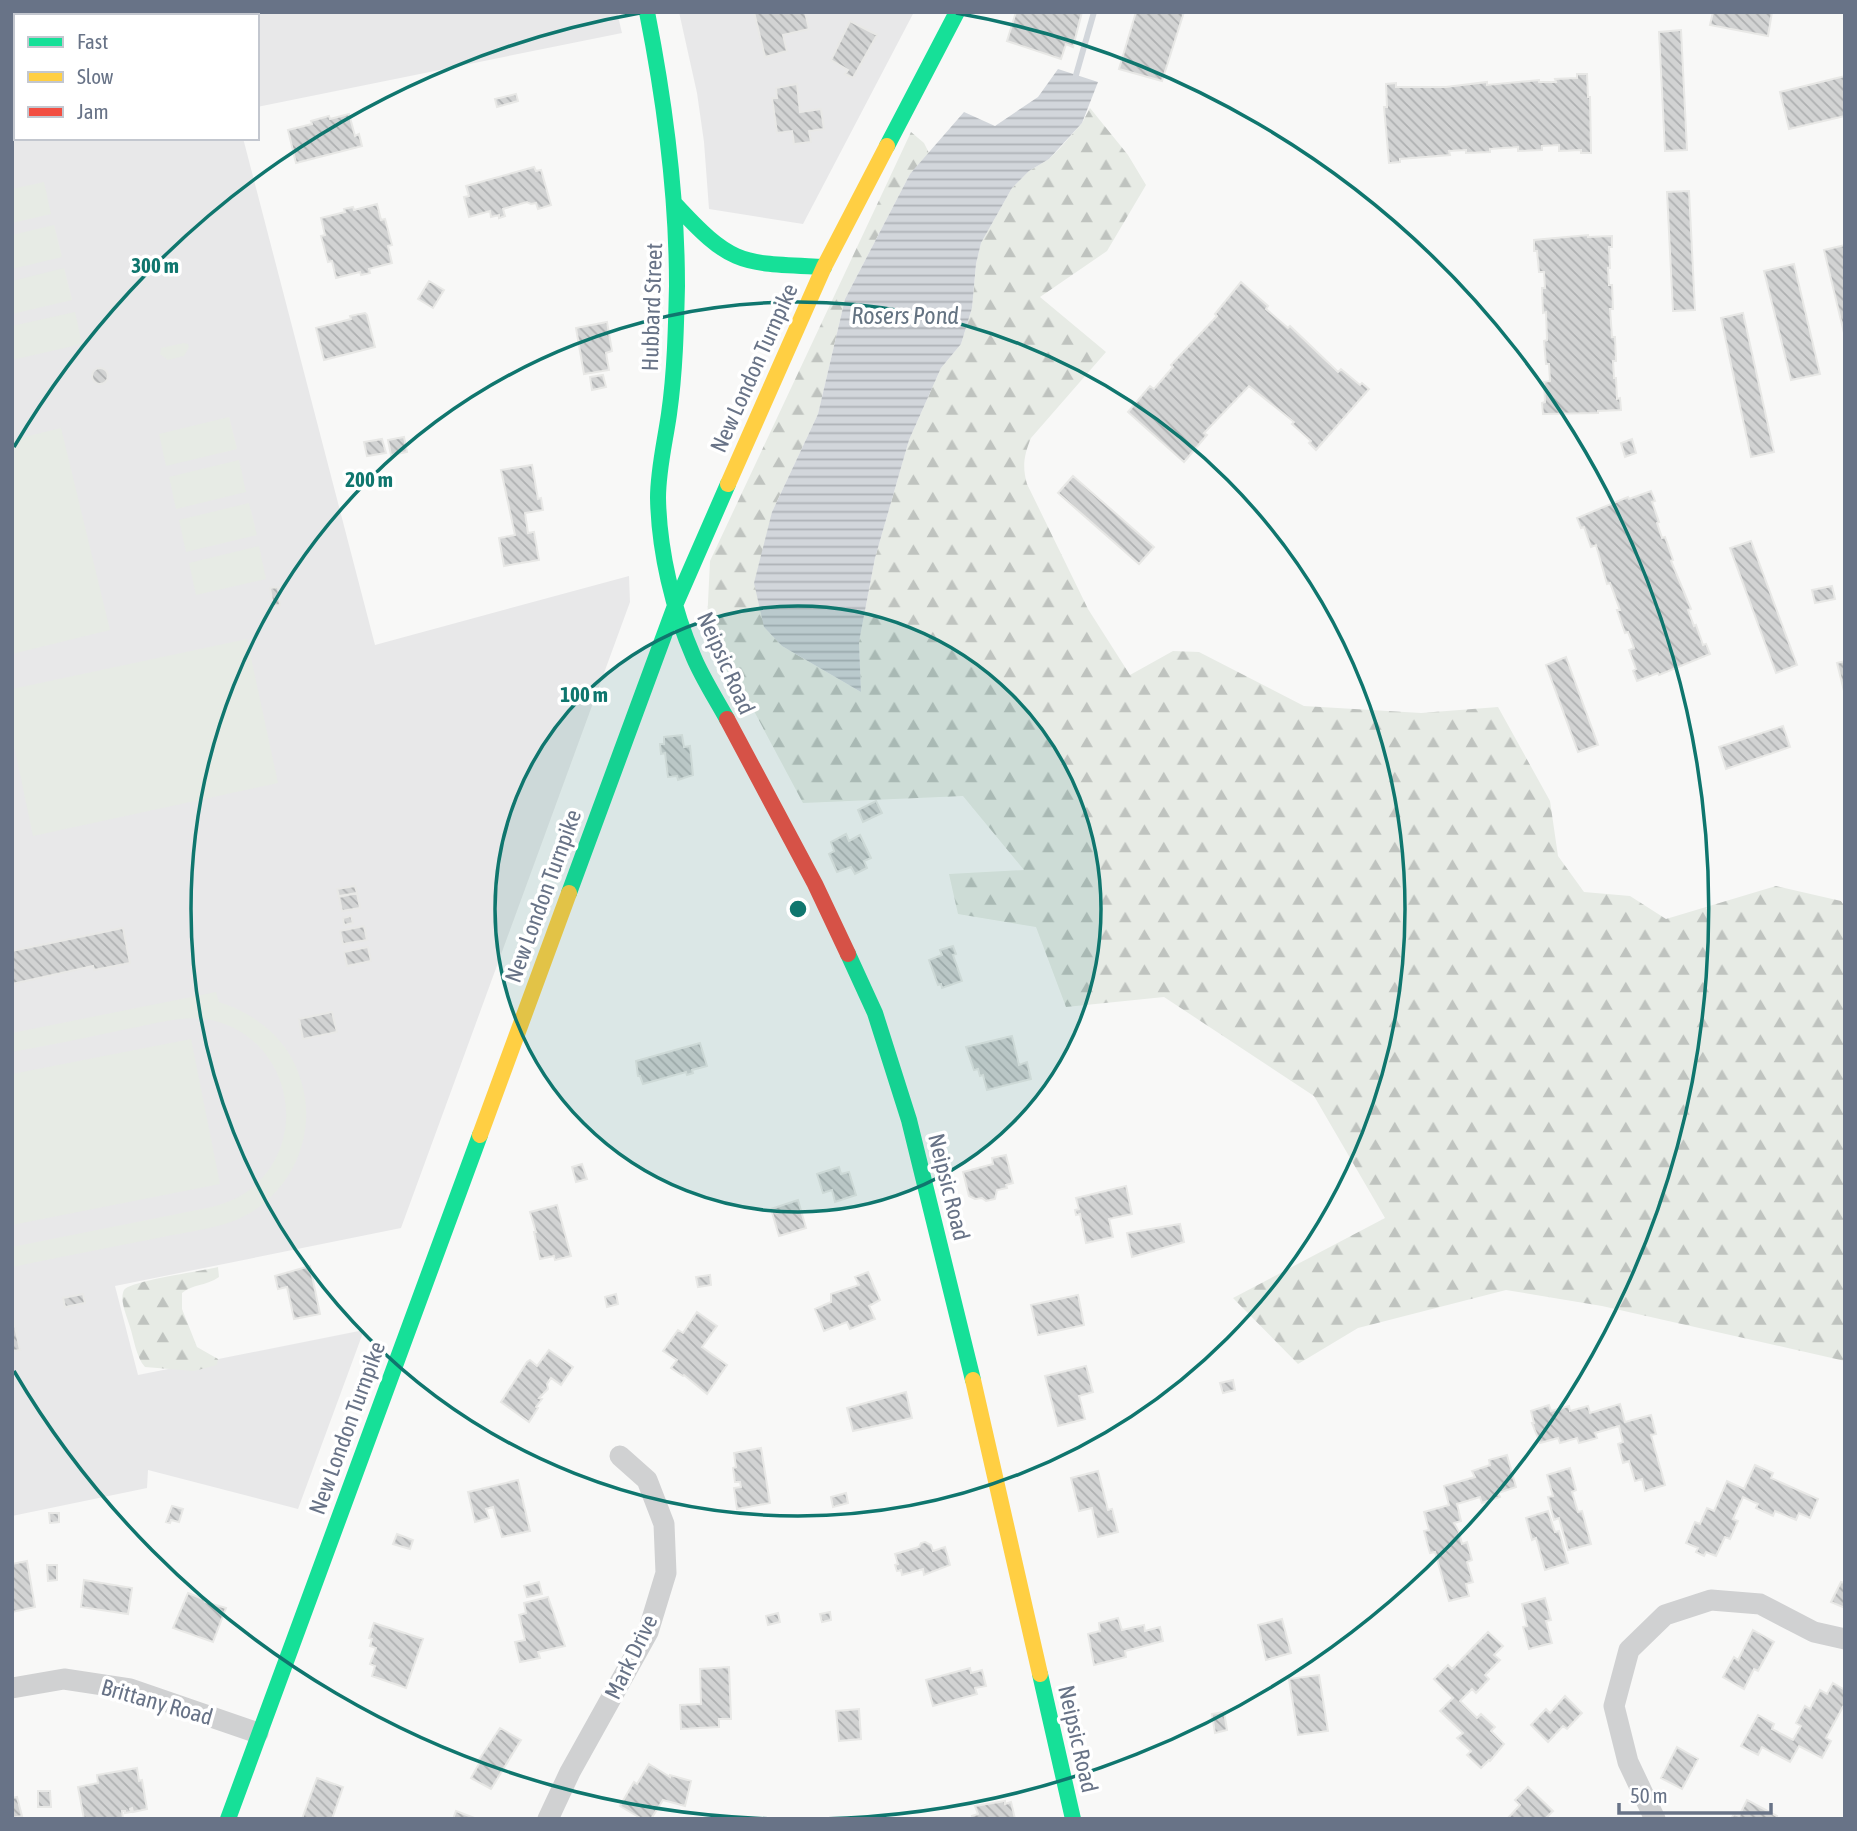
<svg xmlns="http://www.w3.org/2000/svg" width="1857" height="1831" font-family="'Asap Condensed',sans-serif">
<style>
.built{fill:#e8e8e9}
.green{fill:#e7ebe5}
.forest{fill:url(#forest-firs)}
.water{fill:url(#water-rules)}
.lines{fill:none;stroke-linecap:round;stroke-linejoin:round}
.stream{stroke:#d2d6db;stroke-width:6}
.building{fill:url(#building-back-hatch);stroke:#e8e8e6;stroke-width:2}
.street{stroke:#d0d1d2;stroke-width:21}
.fast{stroke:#16e098;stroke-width:16}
.slow{stroke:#ffcf43;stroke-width:16}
.jam{stroke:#f24e42;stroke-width:16}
.ring{fill:none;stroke:#0f766e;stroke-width:3.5}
.labels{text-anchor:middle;stroke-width:7;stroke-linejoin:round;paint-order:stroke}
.street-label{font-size:23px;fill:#687387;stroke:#fff}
.water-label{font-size:24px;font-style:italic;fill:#647382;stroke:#fff}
.centre{fill:#0f766e;stroke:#fff;stroke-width:3.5}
.ring-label{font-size:21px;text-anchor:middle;font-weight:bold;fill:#0f766e;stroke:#fff;stroke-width:7;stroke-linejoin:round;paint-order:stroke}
</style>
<defs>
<pattern id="forest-firs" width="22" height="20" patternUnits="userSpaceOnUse" patternTransform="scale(1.75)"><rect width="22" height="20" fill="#e7ebe5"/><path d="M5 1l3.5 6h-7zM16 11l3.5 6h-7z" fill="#bfc3bf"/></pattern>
<pattern id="water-rules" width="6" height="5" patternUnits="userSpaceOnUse" patternTransform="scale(1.75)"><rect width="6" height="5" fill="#d2d6db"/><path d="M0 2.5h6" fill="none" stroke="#aeb2b7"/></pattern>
<pattern id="building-back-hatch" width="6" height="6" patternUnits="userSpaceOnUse" patternTransform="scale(1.75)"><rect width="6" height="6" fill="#d2d3d3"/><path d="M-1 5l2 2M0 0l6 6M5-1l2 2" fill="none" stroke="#aeb0b1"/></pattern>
</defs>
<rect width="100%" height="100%" fill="#f8f8f7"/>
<path class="built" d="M12 12H617L622 33 257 107V16H16V138H243L375 645 629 576 630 602 401 1228 115 1286 138 1375 364 1330 298 1509 148 1470 147 1488 12 1516Z
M679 12H914L803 224 709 209 704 142 697 93Z"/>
<path class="green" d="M44 182 51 214 12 223V189Z
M54 225 62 257 12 269V235Z
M64 268 72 300 12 314V281Z
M75 312 82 344 12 360V326Z
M184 343 188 344 189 347 184 356 168 360 160 354 161 348Z
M229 417 237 449 166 466 159 434Z
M61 428 110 630 12 654V440Z
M239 460 246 492 176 509 169 477Z
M249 503 257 535 186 552 179 520Z
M259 546 266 579 196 595 189 563Z
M247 639 278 783 33 836 12 736V689Z
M216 992 219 1002C259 1015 291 1042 302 1084 316 1133 294 1187 250 1213 223 1229 189 1231 158 1238 110 1247 61 1257 12 1267V1247L212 1207C227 1203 242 1197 254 1186 312 1135 288 1037 211 1020 184 1014 154 1024 127 1029 89 1037 51 1045 12 1052V1033Z
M191 1039 220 1184 12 1225V1074Z"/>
<path class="forest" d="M1090 108 1128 155 1146 185 1107 251 1040 297 1106 352 1031 438C1024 455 1022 466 1027 484L1088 609 1130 675 1173 651 1199 652 1304 706 1421 713 1498 707 1550 801 1558 856 1584 892 1630 896 1666 919 1776 886 1841 901 1845 907V1361L1602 1306 1506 1290 1358 1328 1298 1364 1233 1298 1385 1218 1314 1096 1164 997 1066 1007 1036 927 958 914 949 874 1024 870 963 796 803 803 707 623 710 561 911 132 924 143 929 153 910 174 845 299 818 414 772 512 764 627 782 646 861 692 859 642 875 558 909 440 941 368 961 344 972 308 976 264 981 243 1012 188 1029 171 1049 159 1060 148 1082 123Z
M218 1267 219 1277C206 1286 193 1284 182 1293V1309L197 1347 218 1359 217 1365 194 1371 145 1367C136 1357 134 1339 130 1327 127 1316 119 1300 124 1290 129 1281 203 1271 218 1267Z"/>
<path class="water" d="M1058 69 1098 82 1082 123 1049 159 1029 171 1012 188 981 243 976 264 972 308 961 344 941 368 909 440 875 558 859 642 861 692 782 646 764 627 754 583 772 512 818 414 845 299 910 174 964 112 995 126 1038 97Z"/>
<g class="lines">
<path class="stream" d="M1076 75 1094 12"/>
</g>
<path class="building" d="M754 12H805L809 29 783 35 787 51 765 57Z
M1016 12H1082L1073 47 1066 44 1061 59 1007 41Z
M1136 12H1184L1162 81 1119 69Z
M1713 12H1772L1768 36 1710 25Z
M850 21 877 35 853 78 845 74 848 70 831 60Z
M1681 30 1687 150 1665 151 1659 32Z
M1577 74H1587L1588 97H1590L1591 153H1581V150L1559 151V145L1542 146V150L1518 151V147L1490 149V152L1466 153V150L1449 151 1450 155 1400 159V162L1389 163 1384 107H1387L1386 84 1396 83V87H1446L1487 82V85L1539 80V82H1556L1555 79 1577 78Z
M1845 76V116L1789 129 1780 92Z
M797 84 800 112 821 109 824 129 809 131 811 142 794 144 792 131 777 133 772 98H777L776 88Z
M516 94 518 101 497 107 495 99Z
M349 114 355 136 359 134 362 146 296 163 288 130 312 124 311 121 329 116 330 119Z
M534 167 536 171 541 170 551 205 538 209 536 203 531 204 527 202 503 209 505 216 499 218V215L491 217 490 211 469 217 464 197 469 196 466 186Z
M1689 191 1695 310 1673 311 1667 192Z
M377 204 381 220 385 219 392 245 388 246 392 263 369 269 370 273 361 275 360 272 336 278 332 261 328 262 321 236 325 235 321 218 345 212 344 209 353 207 354 210Z
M1588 235V237L1612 236V247H1609L1610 268H1608L1609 285H1612L1613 309H1610L1612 337H1615L1616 361H1613L1614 378H1616L1617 399 1620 398 1621 410 1598 411V413L1543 414 1542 403 1545 402 1544 382 1550 381 1549 364H1546L1544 341 1547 340 1546 312 1543 313 1542 288H1545L1544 272H1539L1537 251H1534V240Z
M1845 245V337L1824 250Z
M1794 264 1820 374 1791 380 1764 271Z
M429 281 444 290 433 308 418 299Z
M1241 282 1268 306 1266 309 1288 328 1290 326 1338 372 1341 369 1360 385 1362 383 1369 389 1316 450 1309 443 1311 441 1292 424 1294 422 1249 386 1204 433 1207 435 1184 462 1128 412 1150 386 1154 389 1173 367 1171 365 1217 316 1215 314Z
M365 313 367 315 375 347 324 360 316 328 351 319 350 316Z
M1743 313 1774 452 1751 457 1721 318Z
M607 322 612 351 606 353 609 370 584 374 576 328Z
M92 376a8 8 0 1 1 16 0a8 8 0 1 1-16 0Z
M603 375 606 387 592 390 590 377Z
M404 437 407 452 391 455 388 440Z
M382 439 386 453 367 456 364 442Z
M1632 439 1636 453 1625 457 1621 443Z
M532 465 538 499 541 498 543 510 525 513 528 533 534 532 539 560 504 566 499 538 515 535 501 470Z
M1073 476 1154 547 1139 564 1058 493Z
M1651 491 1655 501 1652 502 1659 522 1657 523 1662 538 1665 537 1673 560 1671 561 1691 609 1688 610 1694 626 1696 625 1703 645 1706 644 1710 654 1659 675 1658 673 1637 681 1633 671 1636 669 1629 650 1634 648 1628 632 1625 633 1617 610H1620L1610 583 1607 584 1596 545 1591 547 1584 527 1581 528 1577 518 1628 497 1629 499Z
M1751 541 1797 665 1776 673 1730 548Z
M1832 586 1835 599 1815 603 1812 590Z
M278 587 280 605 273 606 270 588Z
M1566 657 1598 745 1578 752 1546 665Z
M1845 661V691H1844L1837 663Z
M1783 726 1790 747 1726 769 1719 747Z
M682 735 684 747 690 746 693 775 678 780 677 776 668 777 665 753 661 754 660 744H664V737Z
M876 801 882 813 863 822 858 810Z
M846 834 849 841 860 835 871 858 864 861 867 868 855 874 851 867 837 872 829 854 834 851 831 842Z
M355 886 357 893 339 896 337 889Z
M357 893 360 908 342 911 339 897Z
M351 916 353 923 344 925 343 918Z
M364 926 367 940 343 944 340 931Z
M123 928 130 963 94 970 93 966 12 984V951Z
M953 946 956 954 953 955 962 981 942 988 941 984 938 985 929 960 942 955 940 950Z
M368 947 371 961 347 966 344 952Z
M332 1012 337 1032 303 1039 299 1019Z
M1012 1036 1019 1065 1027 1062 1031 1079 987 1090 983 1075 980 1076 978 1069 974 1070 966 1047Z
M700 1043 707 1066 692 1070 693 1073 687 1075 686 1072 643 1084 640 1076H638L636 1061Z
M1006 1155 1013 1183 1006 1185 1007 1188 997 1190 995 1199 986 1201 982 1198 975 1199 969 1196 963 1172 993 1164 992 1158Z
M582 1164 587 1179 576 1182 572 1167Z
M839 1167 841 1174 849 1172 856 1195 835 1202 832 1190 823 1193 817 1174Z
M1126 1186 1132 1214 1109 1219 1113 1237 1086 1243 1080 1214 1076 1215 1075 1210 1079 1209 1076 1198Z
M798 1200 806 1228 779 1236 771 1209Z
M557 1205 571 1256 555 1260 554 1256 540 1259 534 1232H536L530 1212Z
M1180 1224 1184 1242 1132 1257 1127 1233Z
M310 1266 320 1314 294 1319 287 1287 278 1289 275 1276Z
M868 1272 880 1300 869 1306 875 1319 850 1329 847 1322 824 1331 815 1309 831 1302V1294L859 1285 855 1277Z
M710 1275 711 1285 698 1287 696 1277Z
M83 1294 85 1303 65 1307 63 1298Z
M616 1294 618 1304 607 1307 605 1297Z
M1078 1295 1084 1325 1038 1335 1031 1305Z
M697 1312 717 1326 702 1347 727 1365 707 1394 684 1375 683 1376 671 1368 677 1360 663 1351 678 1330 683 1333Z
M12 1313 20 1350 12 1351Z
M549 1350 573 1367 561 1385 551 1378 547 1384 548 1389 539 1398 542 1399 536 1407 538 1408 529 1422 501 1402 527 1362 530 1360 537 1366Z
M1086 1366 1093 1392 1079 1396 1085 1419 1058 1426 1045 1376Z
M1233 1380 1235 1390 1223 1393 1220 1383Z
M906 1392 912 1418 853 1431 847 1408Z
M1620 1404 1625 1422 1651 1415 1656 1434 1651 1435 1665 1485 1645 1491 1642 1479 1635 1481 1629 1461 1623 1463 1618 1444 1623 1442 1619 1426 1595 1433 1597 1438 1579 1443 1577 1438 1560 1443 1558 1438 1540 1443 1532 1423H1534L1531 1411 1549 1405 1551 1411 1569 1406 1570 1411 1588 1406 1590 1413Z
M761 1448 770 1503 737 1509 734 1488 741 1487 740 1482H735L733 1468 736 1467 734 1453Z
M1507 1455 1516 1487 1498 1493 1500 1497 1482 1503 1480 1497 1457 1504 1461 1521 1454 1523 1459 1532 1462 1544 1467 1542 1472 1560 1467 1562 1473 1582 1466 1584 1469 1596 1449 1601 1435 1552 1430 1553 1424 1531 1429 1530 1424 1512 1449 1505 1444 1486 1475 1477 1472 1471 1490 1465 1489 1460Z
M1755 1465 1773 1473 1771 1478 1818 1499 1810 1518 1799 1513 1796 1520 1775 1511 1773 1516 1756 1508 1758 1504 1743 1497 1733 1519 1738 1521 1730 1539 1725 1537 1716 1556 1706 1552 1704 1556 1696 1552 1698 1548 1686 1543 1695 1522 1700 1524 1707 1508 1714 1511 1727 1481 1744 1489Z
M1570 1468 1576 1490 1572 1492 1578 1512 1582 1511 1591 1544 1568 1550 1559 1518 1554 1520 1548 1497 1553 1496 1547 1475Z
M1098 1471 1108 1510 1112 1509 1118 1532 1098 1537 1092 1508 1079 1511 1071 1478Z
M518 1480 530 1531 502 1537 493 1507 486 1509 489 1518 475 1522 468 1492Z
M846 1493 848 1503 833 1507 831 1497Z
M172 1506 183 1509 179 1522 171 1520 170 1523 166 1522Z
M1548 1511 1555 1532 1559 1531 1568 1563 1545 1570 1536 1538 1532 1540 1526 1518Z
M49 1513H59V1522L50 1523Z
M397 1534 413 1540 410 1549 393 1544Z
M925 1542 931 1545 933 1551 945 1547 950 1565 924 1575 923 1569 902 1575 901 1570 897 1571 895 1565 898 1564 895 1554 919 1547 921 1543Z
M27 1561 35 1607 12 1612V1564Z
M47 1565H57V1580L48 1581Z
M84 1580 132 1588 128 1614 81 1607Z
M539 1582 542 1594 527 1597 524 1586Z
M1841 1582 1845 1583V1608L1831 1602Z
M188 1593 203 1599 205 1602 226 1608 213 1642 173 1628Z
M548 1597 565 1646 538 1652 540 1658 520 1662 515 1642 525 1640 519 1615 526 1613 524 1603Z
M1545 1598 1551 1620 1546 1621 1552 1643 1529 1649 1523 1627 1527 1626 1522 1604Z
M830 1612 831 1620 822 1622 820 1614Z
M778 1613 780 1622 768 1625 766 1616Z
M1118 1618 1122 1630 1144 1625 1145 1631 1160 1627 1163 1641 1125 1651 1126 1657 1094 1665 1088 1634 1100 1631 1099 1623Z
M1282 1619 1291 1653 1266 1660 1258 1625Z
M374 1623 423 1639 406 1688 372 1676 375 1666 370 1664 376 1648 370 1646 372 1639 369 1638Z
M1753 1630 1774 1642 1758 1671 1754 1669 1744 1689 1723 1677 1734 1657 1738 1660Z
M1488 1632 1503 1646 1494 1655 1500 1660 1485 1675 1489 1679 1476 1693 1472 1689 1460 1701 1477 1718 1481 1714 1495 1727 1491 1731 1504 1744 1490 1761 1489 1760 1481 1768 1467 1755 1471 1751 1457 1738 1463 1733 1440 1711 1453 1698 1434 1679 1448 1665 1452 1669Z
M729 1667 731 1719H719V1727L681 1729 680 1705 701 1704 700 1669Z
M970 1668 971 1673 982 1670 986 1686 975 1688 977 1694 933 1706 926 1680Z
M1319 1675 1328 1731 1298 1735 1289 1679Z
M1833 1683 1845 1690V1703L1826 1738 1831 1741 1822 1758 1799 1746 1790 1762 1762 1747 1758 1755 1741 1746 1758 1715 1774 1724 1772 1729 1793 1740 1801 1726 1796 1723 1805 1706 1810 1709 1820 1690 1827 1694Z
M1565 1696 1582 1713 1567 1729 1563 1726 1548 1742 1531 1725 1546 1709 1550 1713Z
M859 1709 861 1739 839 1741 836 1711Z
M1224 1712 1227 1730 1215 1733 1212 1714Z
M500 1728 521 1740 491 1789 471 1778 480 1762 478 1761Z
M1677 1747 1698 1759 1682 1789 1661 1778Z
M649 1764 670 1777V1775L691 1781 685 1806 663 1800 651 1819H642L620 1806 634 1782 637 1784Z
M137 1768 139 1781 142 1780 147 1809 133 1812 132 1808 130 1809 131 1812 125 1813V1811H122L123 1819H84L78 1787 98 1783 97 1775Z
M317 1778 343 1787 332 1819H302Z
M1528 1787 1553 1811 1545 1819H1507L1520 1805 1515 1800Z
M38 1791H50L51 1807H38Z
M17 1797 22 1816 12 1818V1798Z
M1747 1800 1777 1816 1776 1819H1731L1734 1814 1739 1816Z
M1005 1801V1804L1011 1802 1015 1819H973L972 1816 978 1814 975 1806Z
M456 1811 477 1819H453Z"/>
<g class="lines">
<path class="street" d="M12 1688 64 1679 130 1689 258 1733
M548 1819 570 1772 648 1632 666 1573 664 1524 647 1480 620 1456
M1655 1819 1628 1762 1614 1706 1629 1650 1665 1615 1711 1600 1760 1604 1814 1632 1845 1639"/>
<path class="fast" d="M647 12C665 103 677 194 677 286 676 329 675 372 669 414 665 442 658 470 658 498 659 551 673 610 694 658 703 679 716 699 727 719
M887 146 957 12
M675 204C733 267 741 263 824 267
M569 893 676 603 728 484
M848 954 875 1013 909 1120 973 1380
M1040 1674 1073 1819
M228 1819 480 1135"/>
<path class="slow" d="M728 484 824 267 887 146
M480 1135 569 893
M973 1380 1040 1674"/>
<path class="jam" d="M727 719 815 884 848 954"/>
</g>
<circle cx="798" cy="909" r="303" fill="#0f766e" fill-opacity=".12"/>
<g class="ring">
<circle cx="798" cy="909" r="303"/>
<circle cx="798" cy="909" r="607"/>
<path d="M774 1819A910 910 0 0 1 14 1371M14 447A910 910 0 0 1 640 13M956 13A910 910 0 0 1 822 1819"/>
</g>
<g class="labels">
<g class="street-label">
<text transform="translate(652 307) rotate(-88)" y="8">Hubbard Street</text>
<text transform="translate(754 368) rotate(-66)" y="8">New London Turnpike</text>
<text transform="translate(726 663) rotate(66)" y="8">Neipsic Road</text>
<text transform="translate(543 896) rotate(-70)" y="8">New London Turnpike</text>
<text transform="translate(949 1187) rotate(76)" y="8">Neipsic Road</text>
<text transform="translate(347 1428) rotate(-70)" y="8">New London Turnpike</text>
<text transform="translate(631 1657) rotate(-64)" y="8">Mark Drive</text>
<text transform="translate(157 1702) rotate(16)" y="8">Brittany Road</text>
<text transform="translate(1078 1739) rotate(77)" y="8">Neipsic Road</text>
</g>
<g class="water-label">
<text x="905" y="324">Rosers Pond</text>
</g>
</g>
<circle cx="798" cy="909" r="10" class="centre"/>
<g class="ring-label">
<text x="155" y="273">300 m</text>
<text x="369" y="487">200 m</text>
<text x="584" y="702">100 m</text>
</g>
<rect width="1857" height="1831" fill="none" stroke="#687387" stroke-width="28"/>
<rect x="14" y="14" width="245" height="126" fill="#ffffff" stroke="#c3c7cf" stroke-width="2"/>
<rect x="28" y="37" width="35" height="10" fill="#16e098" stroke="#c3c7cf" stroke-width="2"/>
<text x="77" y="49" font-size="21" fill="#687387">Fast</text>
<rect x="28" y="72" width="35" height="10" fill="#ffcf43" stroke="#c3c7cf" stroke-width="2"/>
<text x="77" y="84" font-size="21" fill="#687387">Slow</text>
<rect x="28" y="107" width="35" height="10" fill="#f24e42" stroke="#c3c7cf" stroke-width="2"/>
<text x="77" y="119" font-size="21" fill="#687387">Jam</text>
<path d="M1619 1803v10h152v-10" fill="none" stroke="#687387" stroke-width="3.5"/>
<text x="1630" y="1803" font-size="21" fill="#687387" stroke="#ffffff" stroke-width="5" paint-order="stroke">50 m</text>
</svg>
